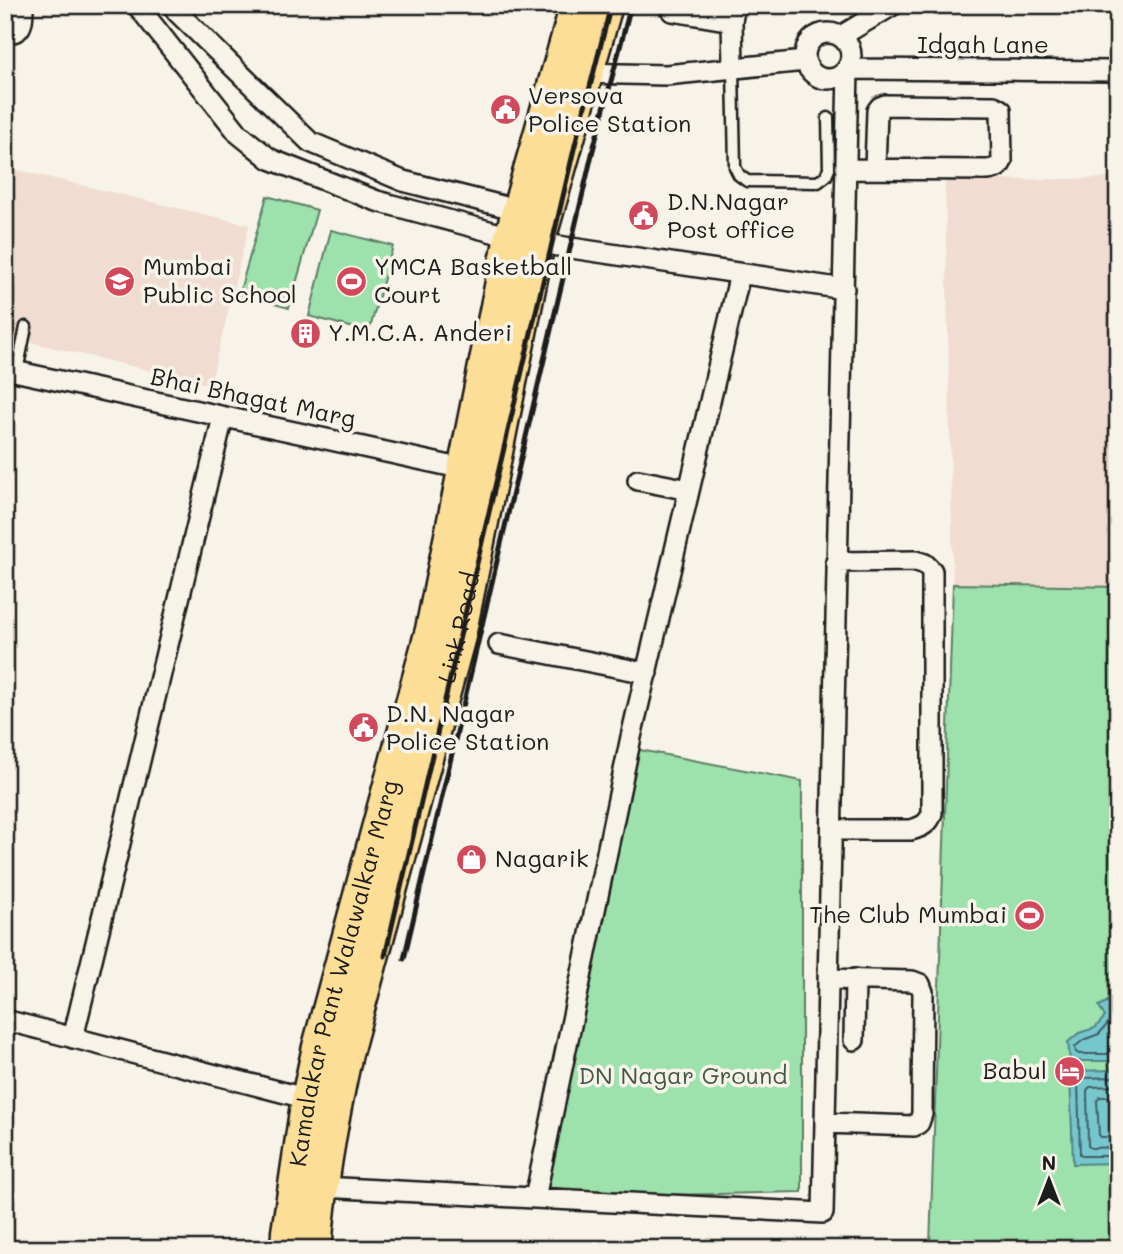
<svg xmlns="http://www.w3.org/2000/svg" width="1123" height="1254" font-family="Mali,sans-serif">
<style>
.built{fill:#f0dcd0}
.green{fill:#9de1ac;stroke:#5c7e64;stroke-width:2}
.water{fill:#76c7cd;stroke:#528386;stroke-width:2}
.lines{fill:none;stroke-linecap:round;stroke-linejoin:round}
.shore{stroke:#406063;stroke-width:2}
.service-casing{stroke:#1c1c1c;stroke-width:15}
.minor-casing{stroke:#1c1c1c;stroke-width:24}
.primary-casing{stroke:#1c1c1c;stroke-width:37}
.service{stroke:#f7f3e8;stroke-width:10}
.minor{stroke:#f7f3e8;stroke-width:19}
.primary{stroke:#fcde96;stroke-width:32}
.rail{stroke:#1c1c1c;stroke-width:5}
.labels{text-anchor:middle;stroke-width:7;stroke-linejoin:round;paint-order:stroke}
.street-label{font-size:24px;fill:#1c1c1c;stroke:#f7f3e8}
.poi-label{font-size:24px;fill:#1c1c1c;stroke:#f7f3e8;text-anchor:start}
.park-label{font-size:24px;fill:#435747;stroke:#f7f3e8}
</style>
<rect width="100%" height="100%" fill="#f7f3e8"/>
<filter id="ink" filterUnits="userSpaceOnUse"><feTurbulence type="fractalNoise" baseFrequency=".0143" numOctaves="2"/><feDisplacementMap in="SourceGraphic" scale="14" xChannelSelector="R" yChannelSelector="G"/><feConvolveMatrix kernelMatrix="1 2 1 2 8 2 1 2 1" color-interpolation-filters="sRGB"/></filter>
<g filter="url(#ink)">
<path class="built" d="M5 167 249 225 210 385 5 336Z
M1118 178V587L953 584 945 181Z"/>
<path class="green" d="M267 196 317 210 289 308 239 294Z
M331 230 393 246 369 332 309 316Z
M953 584 1118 587V1244L930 1246Z
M635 749 802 781V1192L535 1198Z"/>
<path class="water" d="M1114 998 1118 1001V1053L1112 1061H1070L1068 1042 1079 1033 1095 1028 1105 1017 1099 1006Z
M1115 1070 1117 1163 1073 1164 1070 1071Z"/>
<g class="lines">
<path class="shore" d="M1118 1006 1110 1008 1111 1020 1099 1034 1083 1040 1075 1047 1076 1052 1079 1054H1107L1113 1050H1118
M1118 1077 1081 1078 1078 1082 1080 1155 1083 1156H1118
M1118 1086 1090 1087 1087 1090 1088 1146 1091 1148 1118 1147
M1118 1097H1100L1097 1101 1099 1135 1101 1137H1118"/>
<defs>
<path id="service" d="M733 68 735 167 739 175 747 181 818 182 826 176 829 169 828 118
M17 371 26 327"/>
<path id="minor" d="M137 5 239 134 270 159 377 201 511 237
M173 5 177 12 310 142 403 181 518 210
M672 11 732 21
M5 32C24 35 23 19 23 5
M805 56a23 23 0 1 1 46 0a23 23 0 1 1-46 0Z
M841 36 893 5
M733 68 732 21 735 5
M579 73 666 75 805 61
M846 169 987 170C995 169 999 168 1002 161L1001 110 994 106 885 105 880 107 877 111 875 169
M538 243 844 289
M5 369 473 471
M638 480 689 490
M499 644 647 673
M832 830H911C921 827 929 824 932 813V571L925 564 916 561 836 562
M5 1020 316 1101
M73 1038 223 417
M854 1040 855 979
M825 1123 914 1126 919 1123 922 1114 923 992 920 984 912 981 828 979
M322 1187 823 1213 848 69 1118 71
M535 1198 631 737 740 274"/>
<g id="primary">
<path id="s1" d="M287 1249 288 1232 308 1098 319 1047 432 630 511 237 577 5"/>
<path id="s2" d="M315 1249C320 1183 332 1117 346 1053L459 636 538 243 606 5"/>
</g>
</defs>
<use href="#service" class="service-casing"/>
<use href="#minor" class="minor-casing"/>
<use href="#primary" class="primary-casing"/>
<use href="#service" class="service"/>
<use href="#minor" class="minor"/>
<use href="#primary" class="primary"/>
<path class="rail" d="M385 956 575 145 611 5
M404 959 593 150 631 5"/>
</g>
</g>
<defs>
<symbol id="civic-disc" viewBox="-11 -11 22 22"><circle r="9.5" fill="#d1495b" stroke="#f7f3e8"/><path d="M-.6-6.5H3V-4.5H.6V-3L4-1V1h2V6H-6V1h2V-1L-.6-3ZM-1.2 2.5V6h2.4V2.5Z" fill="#fff"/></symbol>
<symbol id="school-disc" viewBox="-11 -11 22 22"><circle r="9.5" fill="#d1495b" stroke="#f7f3e8"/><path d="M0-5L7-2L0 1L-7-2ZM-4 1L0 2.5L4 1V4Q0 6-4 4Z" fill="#fff"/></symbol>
<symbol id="stadium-disc" viewBox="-11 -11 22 22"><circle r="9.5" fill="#d1495b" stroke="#f7f3e8"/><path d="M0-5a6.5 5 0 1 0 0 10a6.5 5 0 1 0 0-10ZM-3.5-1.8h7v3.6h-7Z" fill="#fff"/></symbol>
<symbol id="building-disc" viewBox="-11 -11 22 22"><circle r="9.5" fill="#d1495b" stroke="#f7f3e8"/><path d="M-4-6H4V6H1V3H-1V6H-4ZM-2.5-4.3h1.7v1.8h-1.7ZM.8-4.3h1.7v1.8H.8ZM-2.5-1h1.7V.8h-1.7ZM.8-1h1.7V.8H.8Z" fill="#fff"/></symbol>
<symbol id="shop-disc" viewBox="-11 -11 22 22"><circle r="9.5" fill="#d1495b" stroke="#f7f3e8"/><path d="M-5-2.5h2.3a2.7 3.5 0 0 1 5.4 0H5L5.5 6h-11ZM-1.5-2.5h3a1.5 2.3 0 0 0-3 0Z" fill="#fff"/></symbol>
<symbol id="hotel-disc" viewBox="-11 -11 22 22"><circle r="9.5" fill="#d1495b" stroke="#f7f3e8"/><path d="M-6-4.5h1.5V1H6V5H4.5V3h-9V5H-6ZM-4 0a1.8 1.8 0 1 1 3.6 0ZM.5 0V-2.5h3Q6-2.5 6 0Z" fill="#fff"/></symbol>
</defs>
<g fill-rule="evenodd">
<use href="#civic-disc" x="488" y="92" width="35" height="35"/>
<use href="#civic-disc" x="626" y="198" width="35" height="35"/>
<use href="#school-disc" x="102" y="264" width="35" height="35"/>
<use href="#stadium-disc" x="334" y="264" width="35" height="35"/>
<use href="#building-disc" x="288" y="316" width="35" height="35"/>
<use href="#civic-disc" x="346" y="710" width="35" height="35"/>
<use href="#shop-disc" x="454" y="842" width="35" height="35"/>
<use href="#stadium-disc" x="1012" y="898" width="35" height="35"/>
<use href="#hotel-disc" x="1052" y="1054" width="35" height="35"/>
</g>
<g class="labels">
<g class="street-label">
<text x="983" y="53">Idgah Lane</text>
<text transform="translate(253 398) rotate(12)" y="8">Bhai Bhagat Marg</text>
<text dy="8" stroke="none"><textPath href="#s2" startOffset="639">Link Road</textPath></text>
<text dy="8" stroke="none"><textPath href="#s1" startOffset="282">Kamalakar Pant Walawalkar Marg</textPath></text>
</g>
<g class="poi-label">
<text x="528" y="104">Versova<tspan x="528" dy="28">Police Station</tspan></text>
<text x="667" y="210">D.N.Nagar<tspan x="667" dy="28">Post office</tspan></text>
<text x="143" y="275">Mumbai<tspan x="143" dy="28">Public School</tspan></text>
<text x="374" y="275">YMCA Basketball<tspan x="374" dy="28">Court</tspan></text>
<text x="328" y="341">Y.M.C.A. Anderi</text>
<text x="386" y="722">D.N. Nagar<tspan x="386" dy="28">Police Station</tspan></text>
<text x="495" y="867">Nagarik</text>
<text x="1007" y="923" text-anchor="end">The Club Mumbai</text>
<text x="1047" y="1079" text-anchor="end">Babul</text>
</g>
<g class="park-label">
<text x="683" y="1084">DN Nagar Ground</text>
</g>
</g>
<rect width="1123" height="1254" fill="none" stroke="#f7f3e8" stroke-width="28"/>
<rect x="14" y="14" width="1095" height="1226" fill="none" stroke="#1c1c1c" stroke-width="2.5" filter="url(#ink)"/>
<g transform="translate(1049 1180)" stroke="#f7f3e8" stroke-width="5" paint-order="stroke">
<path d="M0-5L12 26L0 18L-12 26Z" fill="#1c1c1c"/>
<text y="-10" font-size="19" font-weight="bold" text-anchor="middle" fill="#1c1c1c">N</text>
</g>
</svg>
